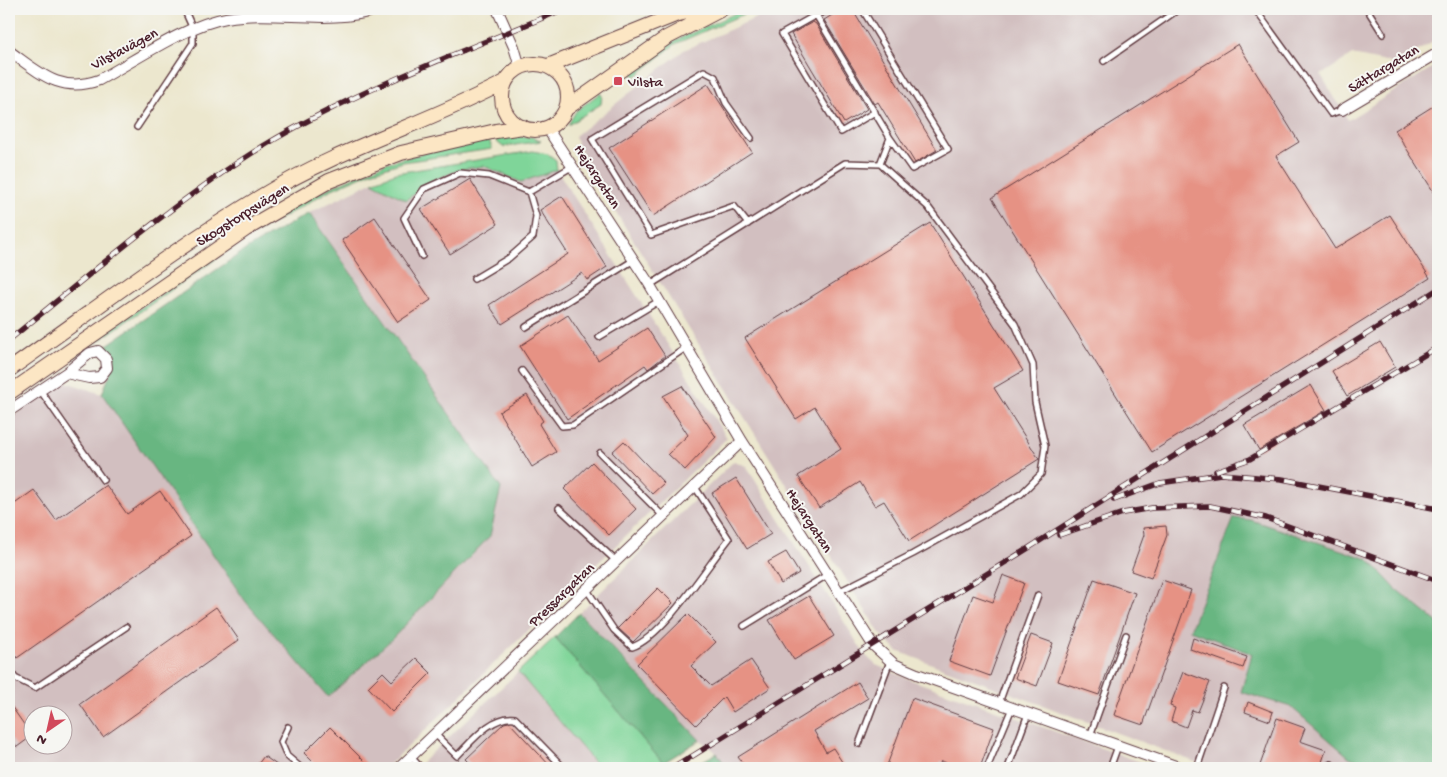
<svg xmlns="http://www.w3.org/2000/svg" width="1447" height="777" font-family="'Gochi Hand',sans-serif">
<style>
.industrial{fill:#d2bfc0;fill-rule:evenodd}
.green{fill:#7fd599;stroke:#647a62}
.forest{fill:#67b681;stroke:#586a56}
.building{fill:#e69284}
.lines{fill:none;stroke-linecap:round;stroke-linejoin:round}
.service-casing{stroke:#623d43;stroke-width:8}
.minor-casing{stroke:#623d43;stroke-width:12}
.secondary-casing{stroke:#623d43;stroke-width:16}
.service{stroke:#fff;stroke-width:5}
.minor{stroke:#fff;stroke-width:10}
.secondary{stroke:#fce6c4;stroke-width:14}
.rail-casing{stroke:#4a1f2b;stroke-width:5.5}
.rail{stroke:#f6f6f2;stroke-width:4;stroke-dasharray:11;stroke-linecap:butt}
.poi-dot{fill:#d1495b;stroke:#f6f6f2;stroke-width:2}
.labels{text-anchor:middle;stroke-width:4;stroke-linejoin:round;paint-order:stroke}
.street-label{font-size:15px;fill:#4a1f2b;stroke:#f6f6f2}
.poi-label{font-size:15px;fill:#4a1f2b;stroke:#f6f6f2;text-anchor:start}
</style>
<rect width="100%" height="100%" fill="#f6f6f2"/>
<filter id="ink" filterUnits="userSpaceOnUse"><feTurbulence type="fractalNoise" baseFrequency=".02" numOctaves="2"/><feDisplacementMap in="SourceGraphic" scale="10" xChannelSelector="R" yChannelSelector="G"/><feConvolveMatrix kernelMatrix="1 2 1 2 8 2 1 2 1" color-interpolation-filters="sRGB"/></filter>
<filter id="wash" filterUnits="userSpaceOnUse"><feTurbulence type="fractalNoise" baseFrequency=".0096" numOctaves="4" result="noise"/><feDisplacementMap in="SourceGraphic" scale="20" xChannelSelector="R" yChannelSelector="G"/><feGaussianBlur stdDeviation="1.12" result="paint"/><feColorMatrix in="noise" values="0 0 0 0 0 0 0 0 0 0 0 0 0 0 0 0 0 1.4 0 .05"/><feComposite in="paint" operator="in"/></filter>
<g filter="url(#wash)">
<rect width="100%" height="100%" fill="#ece7ce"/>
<path class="industrial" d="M776 9H1438V39L1396 64 1352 55 1321 75 1348 120 1438 64V768H1211L897 651 879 632 617 214 577 144 575 136 684 50Z
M484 166 521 182 557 170 727 438 386 768H9V419L47 392 66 382 102 394 180 505 328 697 392 639 490 536 500 488 309 213 372 182 406 200 433 180 462 169ZM32 714H62V744H32Z
M734 461 746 466 865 655 876 665 906 678 1157 768H727L717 753 700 740 579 613Z
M518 672 599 768H416Z"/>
<path class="green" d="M745 9H755L675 44 636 76 626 72 676 40Z
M600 93 602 96 601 104 568 125 576 111Z
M495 135 532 137 541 141 503 147 497 142Z
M488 136 492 149 403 162 371 172 330 190 242 241 9 403V399L268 220 313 195 386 163Z
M533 151 548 154 556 160 557 170 521 182 484 166 462 169 433 180 406 200 372 182 396 173Z
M555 637 668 768H599L518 672Z"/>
<path class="forest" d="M309 213 501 488 490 536 392 639 328 697 246 602 102 394C107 379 113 373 114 357L104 347 248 248Z
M1234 518 1251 520 1368 559 1396 589 1438 623V768H1377L1349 757 1291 707 1241 692 1252 654 1190 630Z
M579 613 700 740 663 763 555 637Z
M717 753 727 768H690Z"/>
<g id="blocks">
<path class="building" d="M842 9H852L937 150 915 163 878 102 875 104 824 20Z
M813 22 816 24 867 109 844 123 791 34Z
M1238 44 1299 142 1276 156 1335 249 1390 215 1430 278 1152 452 992 198Z
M708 84 752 152 653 216 609 148Z
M1438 103V199L1395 130Z
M470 179 498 224 450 254 421 209Z
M562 196 607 267 587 280 582 273 502 324 489 305 568 254 540 210Z
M375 217 431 300 398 322 342 240Z
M930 223 1023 371 994 388 1039 459 909 541 884 501 875 506 860 482 819 508 798 476 841 449 815 407 796 419 745 338Z
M568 315 598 360 647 328 665 356 648 369 645 365 567 419 520 346Z
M1380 342 1395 367 1347 396 1332 371Z
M1311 385 1326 410 1259 450 1244 425Z
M682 386 716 437 685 470 668 454 688 435 663 396Z
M527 395 543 421 539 424 556 452 532 467 499 412Z
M624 441 664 483 652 494 612 452Z
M592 462 636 509 609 535 564 489Z
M736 478 771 534 747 549 712 493Z
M106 485 127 514 160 491 191 536 17 658 9 646V508L34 490 56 520Z
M1166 526 1167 535 1151 578 1131 571 1144 535 1143 528Z
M786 552 799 573 781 584 768 562Z
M1003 575 1024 583 990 676 949 661 973 595 993 602Z
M1094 579 1135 593 1099 695 1058 681Z
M1162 580 1191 590 1143 725 1114 715Z
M658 588 673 603 633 642 618 628Z
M809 596 834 636 794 660 769 620Z
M216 607 239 640 103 737 80 704Z
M688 614 716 642 691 666 711 686 751 660 770 688 733 712 724 697 696 725 637 664Z
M1031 635 1053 643 1037 686 1015 678Z
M1193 638 1247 657 1243 668 1190 649Z
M416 658 431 673 392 712 368 687 383 672 392 681Z
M1183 672 1210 682 1198 712 1192 710 1186 727 1171 721 1175 708 1170 706Z
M858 682 868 698 814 731 826 752 833 748 846 768H746L738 757Z
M912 698 994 728 980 768H962L941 761 938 768H886Z
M1248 702 1273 712 1270 721 1245 712Z
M9 703 32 736 17 747 9 736Z
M1277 718 1305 728 1300 741 1326 750 1320 768H1259Z
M509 722 552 768H475L466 759 504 723Z
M330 727 367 764 363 768H319L304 753Z
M264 756 281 768H255Z"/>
</g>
</g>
<g filter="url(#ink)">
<use href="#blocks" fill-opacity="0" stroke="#623d43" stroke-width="1"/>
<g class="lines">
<defs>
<path id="service" d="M862 9 948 149 912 169 890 138
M1255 9 1331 114 1342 110
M1367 9 1383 34
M816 15 831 9
M1104 61 1179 9
M875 112 841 132 782 34 816 15 890 138 880 164
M137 127 193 43V29L184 9
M748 224 734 206 651 235 592 139 704 71 715 77 726 103 751 138
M422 256 404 218 424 189 460 173 489 176 529 192
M474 279 509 258 533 237 536 216 529 192 573 166
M650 285 845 163 880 164 928 207 1015 324 1033 365 1035 402 1045 446 1041 474 1021 494 913 554 838 592
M526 327 634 260
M599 337 659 301
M522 371 562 426 573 425 687 347
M40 390 103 480
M600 453 663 516
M559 508 616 561
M587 590 614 630 632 647C663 637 707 566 729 539L695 487
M744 626 827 575
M9 669 15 678 35 688 126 627
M999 703 1038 595
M288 727 281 742 287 756 301 768
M435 734 457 756C472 741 492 715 515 718L564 768
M1090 736 1126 635
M859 744 890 661
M411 757 421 768
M987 768 1012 708
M1008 768 1028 714
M1110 768 1118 746
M1197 768 1224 688
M1330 768 1331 764"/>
<path id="minor" d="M497 9 514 47 520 67
M9 51C40 73 60 94 99 80 136 60 186 25 226 18 277 9 328 26 378 9
M1342 110 1438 53
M547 128 648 282 742 441 873 645 894 664 917 674 1181 768
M9 411 66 373 90 353 98 351 106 359 107 368 100 377 89 378 66 373
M399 768 742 441"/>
<path id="secondary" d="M502 97a33 33 0 1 1 66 0a33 33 0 1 1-66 0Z
M548 66 675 15 699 9
M567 108 666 38 722 9
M9 370C93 311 176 247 265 194 341 148 427 123 505 82
M9 393 246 229 329 181 401 153 496 131 523 127"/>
</defs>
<use href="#service" class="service-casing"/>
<use href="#minor" class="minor-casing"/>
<use href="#secondary" class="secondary-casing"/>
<use href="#service" class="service"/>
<use href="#minor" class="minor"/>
<use href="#secondary" class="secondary"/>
<defs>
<path id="rail" d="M9 340C87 277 164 210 249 155 346 93 458 54 564 9
M1216 471 1250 459 1438 347
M1114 500 1160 483 1221 474 1282 479 1438 509
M1059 535 1123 513 1152 508 1210 506 1266 518 1438 581
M673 768 1027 549 1438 289"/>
</defs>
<use href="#rail" class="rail-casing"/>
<use href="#rail" class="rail"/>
</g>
</g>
<rect class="poi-dot" x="613" y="76" width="10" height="10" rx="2.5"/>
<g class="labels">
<g class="street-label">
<text transform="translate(124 48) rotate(-28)" y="5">Vilstavägen</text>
<text transform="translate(1383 68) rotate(-31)" y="5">Sättargatan</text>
<text transform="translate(598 176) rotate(57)" y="5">Hejargatan</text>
<text transform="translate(242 214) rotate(-32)" y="5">Skogstorpsvägen</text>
<text transform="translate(810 520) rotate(57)" y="5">Hejargatan</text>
<text transform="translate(561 594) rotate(-44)" y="5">Pressargatan</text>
</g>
<g class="poi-label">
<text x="628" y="86">Vilsta</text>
</g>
</g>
<rect width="1447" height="777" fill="none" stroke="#f6f6f2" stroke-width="30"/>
<g transform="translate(48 730) rotate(214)"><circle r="24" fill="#f6f6f2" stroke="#b1a0a2"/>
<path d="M0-4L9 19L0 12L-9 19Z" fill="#d1495b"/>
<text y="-8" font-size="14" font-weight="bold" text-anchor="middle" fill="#4a1f2b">N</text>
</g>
</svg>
